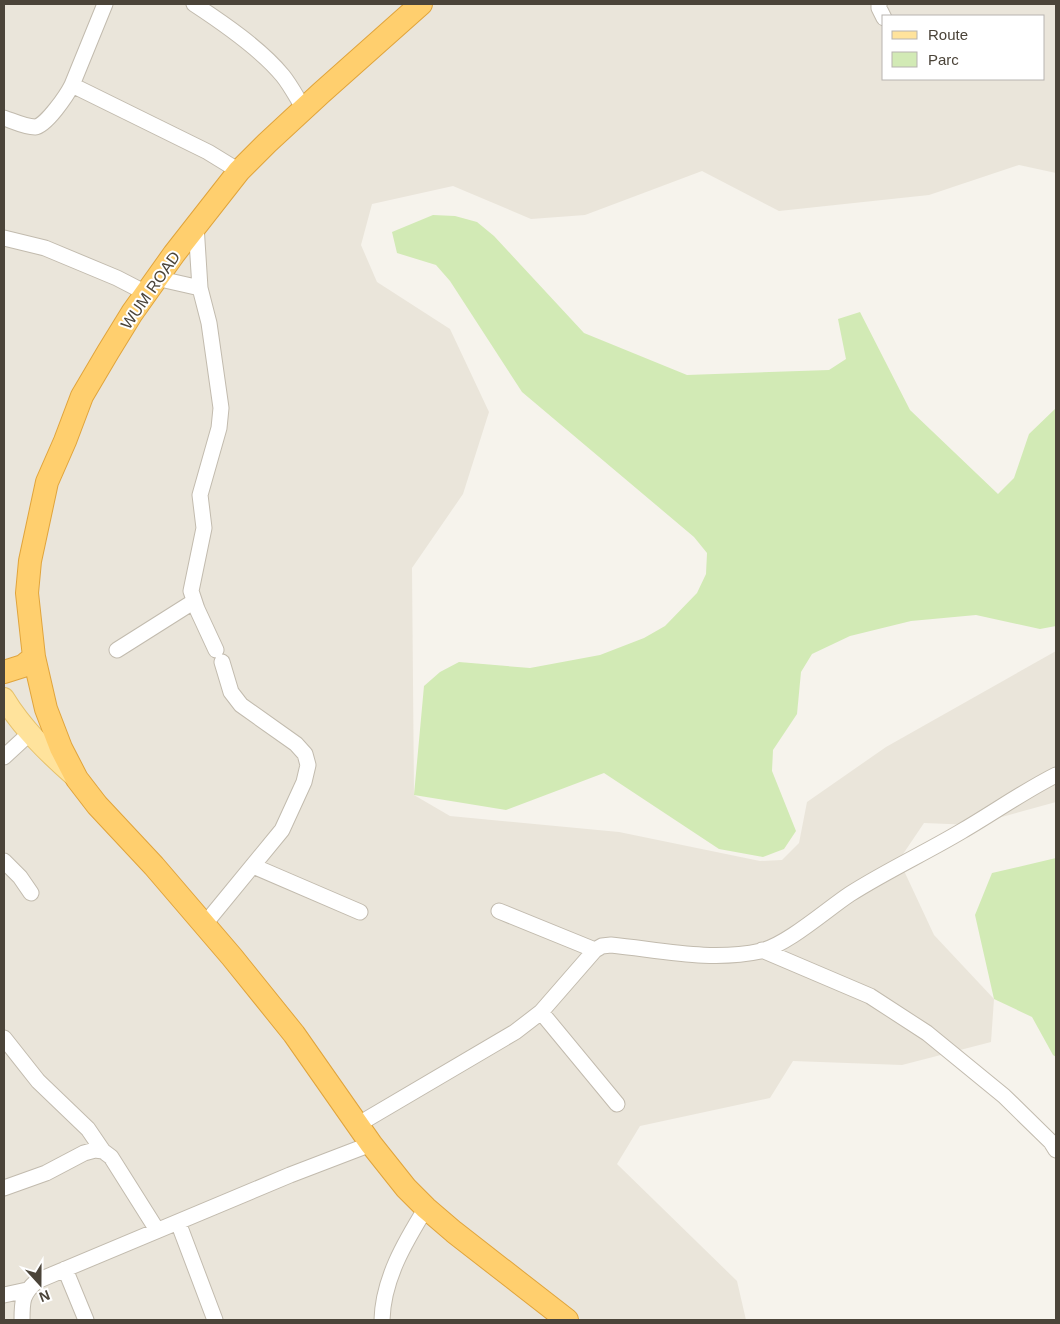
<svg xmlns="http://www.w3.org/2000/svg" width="1060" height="1324" font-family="Helvetica,sans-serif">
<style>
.residential{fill:#eae5da;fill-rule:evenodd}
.green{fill:#d2eab5}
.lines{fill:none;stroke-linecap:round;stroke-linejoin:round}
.minor-casing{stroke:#c2bbae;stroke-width:17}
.major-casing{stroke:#e6c16a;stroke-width:22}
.highway-casing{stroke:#e0a43c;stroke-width:24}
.minor{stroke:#fff;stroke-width:15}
.major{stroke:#ffe39c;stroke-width:20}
.highway{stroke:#ffcf6e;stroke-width:22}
.labels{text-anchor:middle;stroke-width:4;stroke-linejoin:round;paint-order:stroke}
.street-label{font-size:16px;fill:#4b4439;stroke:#fff}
</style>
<rect width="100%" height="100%" fill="#f6f3ec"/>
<path class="residential" d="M4 4H1056V173L1019 165 929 195 779 211 702 171 585 215 531 219 453 186 372 204 361 245 377 282 450 329 489 412 463 494 412 568 414 795 450 816 619 832 760 861 782 860 799 843 807 802 886 747 1056 651V802L973 825 924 823 899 860 934 935 994 999 991 1042 902 1065 793 1061 770 1098 640 1126 617 1164 737 1281 746 1320H4ZM884 16H1044V79H884Z"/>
<path class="green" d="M433 215 455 216 477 222 494 236 584 333 687 375 829 370 846 359 838 319 860 312 910 410 998 494 1014 478 1029 434 1056 408V626L1040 629 976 615 911 621 850 636 812 654 801 672 797 714 773 750 772 771 796 831 784 849 763 857 719 849 604 773 506 810 414 795 424 686 440 672 459 662 530 668 600 655 644 638 665 626 697 593 706 574 707 553 694 537 522 392 450 281 436 265 397 253 392 232Z
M1056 858V1057L1053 1055 1032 1017 994 999 975 915 992 873Z"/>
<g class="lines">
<defs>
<path id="minor" d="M194 4C223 23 261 49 283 76 291 86 297 98 304 109
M879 4V8L884 18
M72 85 208 152 239 171
M4 118C13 121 25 127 35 127 46 126 67 95 72 85L105 4
M196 225 200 288 209 323 221 408 219 428 200 495 204 528 191 591 197 609 216 650
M4 238 45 248 117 278 146 293
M156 278 200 288
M117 650 193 602
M4 757 30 733
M4 861 20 877 31 893
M253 866 360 912
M499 911 595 950
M204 925 282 830 304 782 308 765 305 754 296 744 241 705 231 692 222 662
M762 950 870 996 927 1033 1004 1096 1051 1142 1056 1150
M541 1012 617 1104
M4 1038 38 1081 88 1129 103 1151
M357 1125 515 1032 541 1012 595 950 602 946 611 945C661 950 711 962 761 951 788 944 826 910 850 894 886 871 925 853 962 831 993 813 1024 791 1056 775
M4 1188 46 1173 84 1153 95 1150 103 1151 111 1157 157 1230
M178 1222 215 1320
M65 1269 86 1320
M4 1295 27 1290
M22 1320C22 1301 22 1294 37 1281L290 1175 371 1144
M382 1320C383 1279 405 1242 426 1208"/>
<path id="major" d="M4 698C22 728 48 753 74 776"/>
<path id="highway" d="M421 4 321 93 267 143 239 171 174 254 132 313 108 352 82 396 65 441 47 482 30 561 27 593 34 657 46 709 61 748 77 779 97 805 154 866 232 957 294 1034 371 1144 406 1188 426 1208 454 1232 567 1320
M4 672 23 666 34 657"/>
</defs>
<use href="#minor" class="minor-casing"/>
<use href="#major" class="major-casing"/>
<use href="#highway" class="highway-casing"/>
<use href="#minor" class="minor"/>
<use href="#major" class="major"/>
<use href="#highway" class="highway"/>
</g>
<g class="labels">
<g class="street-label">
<text transform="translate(150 290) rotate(-55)" y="6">WUM ROAD</text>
</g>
</g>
<rect width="1060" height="1324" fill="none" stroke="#4b4439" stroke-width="10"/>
<rect x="882" y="15" width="162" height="65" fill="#ffffff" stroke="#b7b4b0"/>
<rect x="892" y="31" width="25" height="8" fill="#ffe39c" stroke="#b7b4b0"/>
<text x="928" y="40" font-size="15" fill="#4b4439">Route</text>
<rect x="892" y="52" width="25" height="15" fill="#d2eab5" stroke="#b7b4b0"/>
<text x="928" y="65" font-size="15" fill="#4b4439">Parc</text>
<g transform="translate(40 1284) rotate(159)" stroke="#ffffff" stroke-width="4" paint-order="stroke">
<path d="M0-4L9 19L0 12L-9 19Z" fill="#4b4439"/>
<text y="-8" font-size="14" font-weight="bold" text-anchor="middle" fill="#4b4439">N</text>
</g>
</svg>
